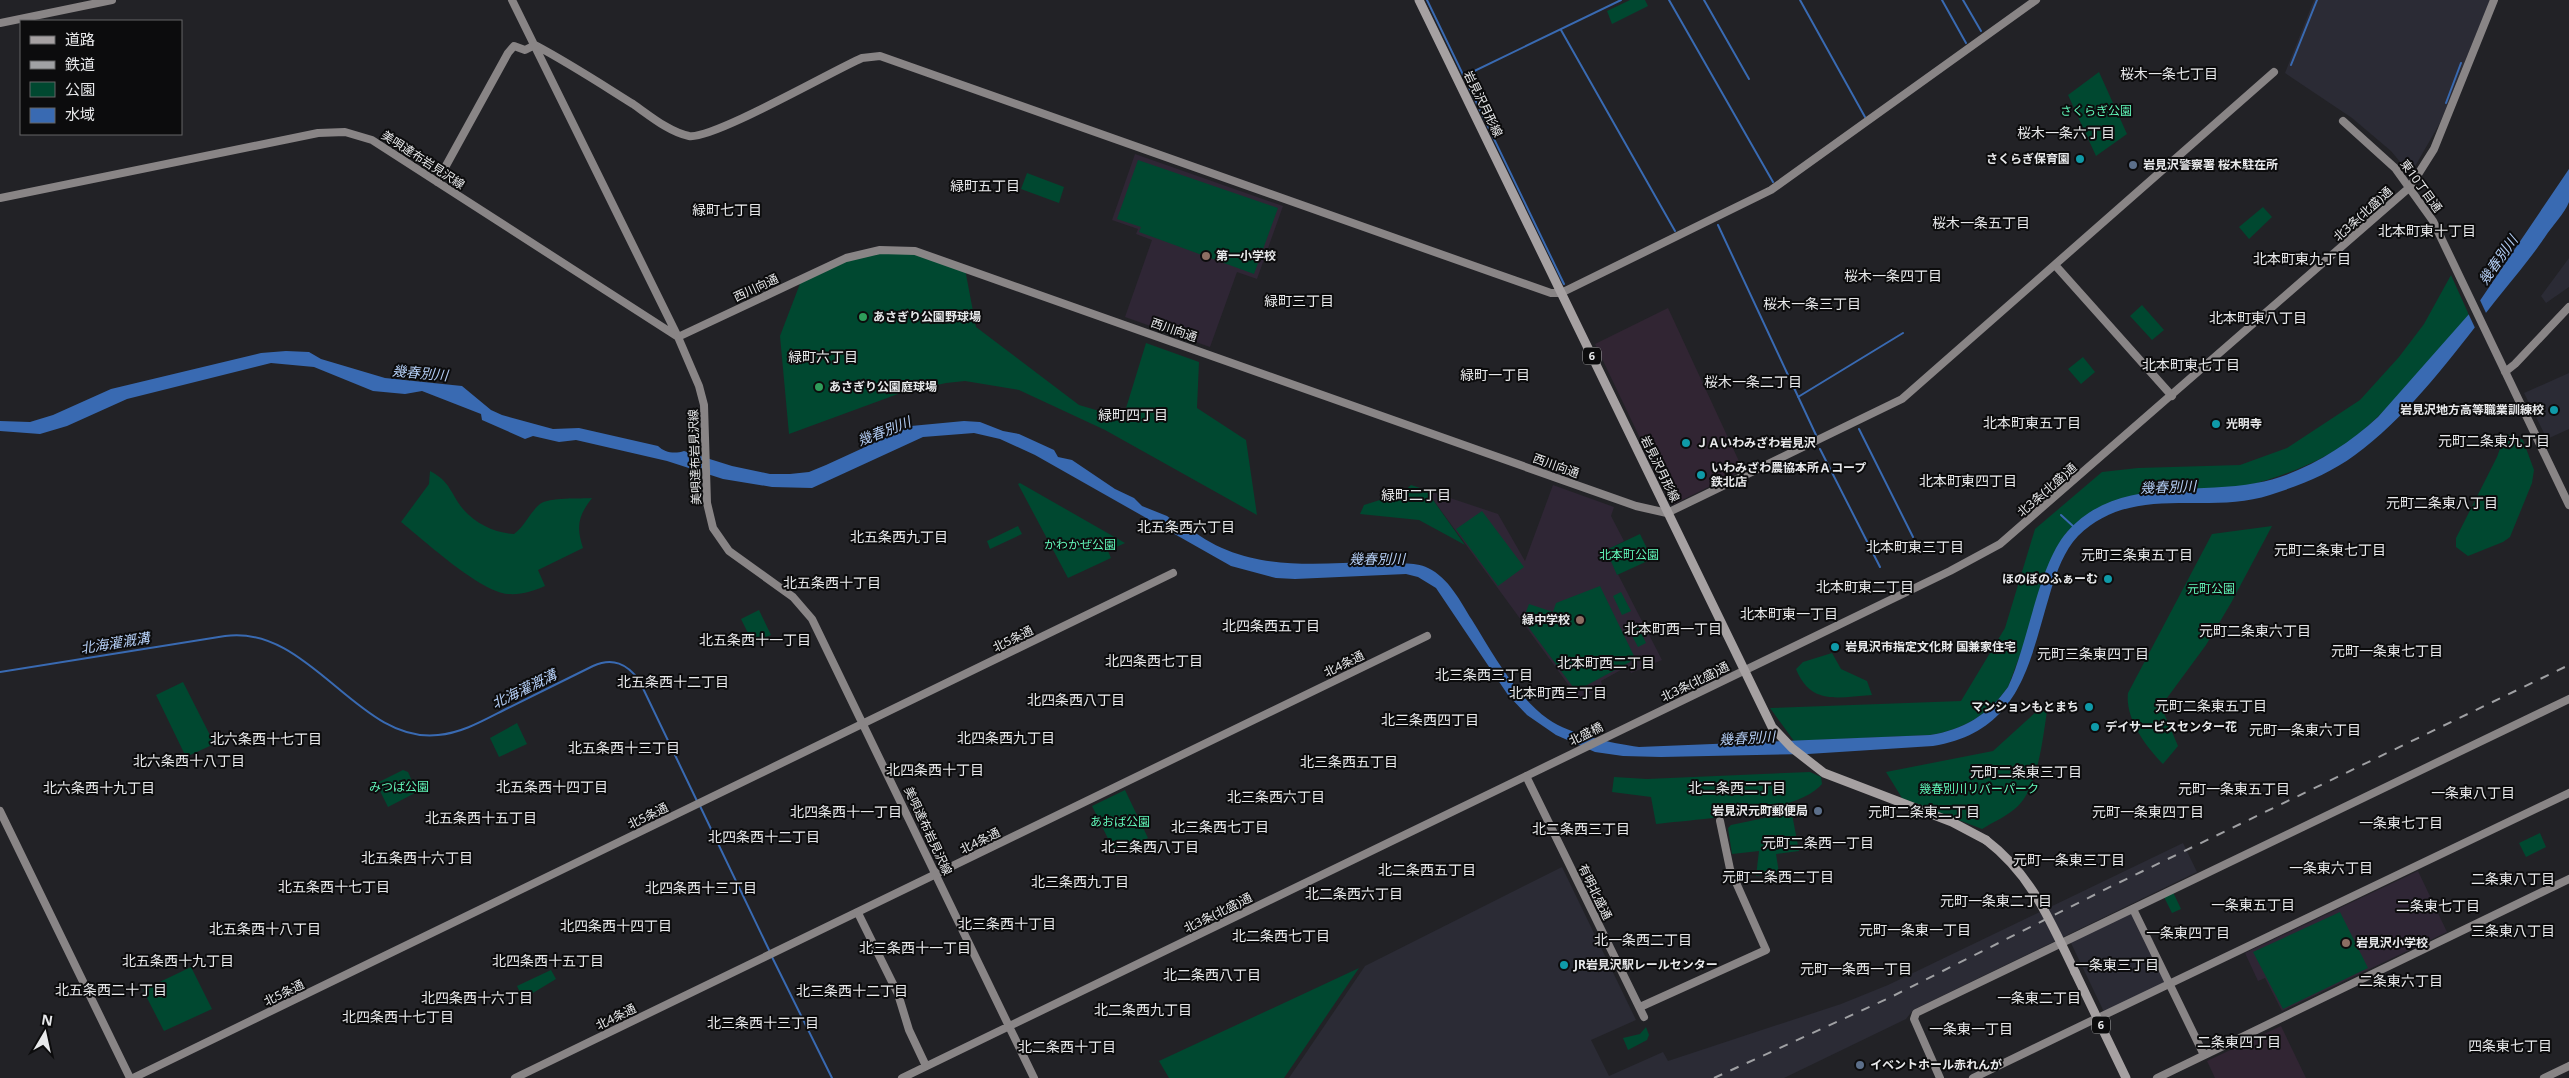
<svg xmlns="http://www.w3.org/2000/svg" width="2569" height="1078" font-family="'Noto Sans','Noto Sans JP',sans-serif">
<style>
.commercial{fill:#312533}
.built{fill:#2b2b35}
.education{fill:#2f2635}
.green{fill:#004830}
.water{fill:#396ab2}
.pier{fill:#222226}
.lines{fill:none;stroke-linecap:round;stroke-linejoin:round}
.stream{stroke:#396ab2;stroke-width:2}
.secondary{stroke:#898586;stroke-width:8}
.primary{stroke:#a6a1a2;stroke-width:9}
.rail{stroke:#a0a1a4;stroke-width:2;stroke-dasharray:9 9;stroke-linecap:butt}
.primary-bridge{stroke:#a6a1a2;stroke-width:9}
.culture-dot{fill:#0f9aa8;stroke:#0c0c0d;stroke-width:2}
.service-dot{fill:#5c6f8a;stroke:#0c0c0d;stroke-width:2}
.education-dot{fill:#8d6e63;stroke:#0c0c0d;stroke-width:2}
.leisure-dot{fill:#2e9e5b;stroke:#0c0c0d;stroke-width:2}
.labels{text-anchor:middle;stroke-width:4;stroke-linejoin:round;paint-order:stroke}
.shield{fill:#0c0c0d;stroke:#a6a7a8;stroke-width:1}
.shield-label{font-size:11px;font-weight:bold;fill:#e8e9eb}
.street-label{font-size:12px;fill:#e8e9eb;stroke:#0c0c0d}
.park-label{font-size:12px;fill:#61f6b9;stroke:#0c0c0d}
.poi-label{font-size:12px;font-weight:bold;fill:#e8e9eb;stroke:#0c0c0d;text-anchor:start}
.neighbourhood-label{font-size:14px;fill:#e8e9eb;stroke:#0c0c0d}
.water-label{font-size:14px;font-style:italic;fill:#b3cdf4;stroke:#0c0c0d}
</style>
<rect width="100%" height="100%" fill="#222226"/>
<path class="commercial" d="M1668 308 1743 470 1672 505 1595 344Z
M2281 1026 2306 1078H2215L2207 1061Z"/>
<path class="built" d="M2314 0H2490L2440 123 2414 168 2406 169 2391 151 2352 118 2285 73Z
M2569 258V287L2546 303 2541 296Z
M2569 373V429L2547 439 2524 393Z
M2183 843 2197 872 1913 1010 1906 1019 1784 1078H1289L1365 966 1562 867 1636 1020 1591 1040 1609 1076 1663 1052 1668 1061 1841 1004 1888 985Z
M2132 911 2167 982 2104 1012 2070 941Z"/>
<path class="education" d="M1135 154 1283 206 1257 279 1237 272 1210 347 1125 317 1152 240 1136 234 1138 229 1112 220Z
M1553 485 1614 507 1611 516 1624 541 1606 551 1662 660 1631 673 1628 666 1601 681 1603 688 1578 698 1426 490 1498 514 1525 561Z
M2418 871 2447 932 2282 1011 2265 978 2258 981 2245 953Z"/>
<path class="green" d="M1630 0H1645L1648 6 1612 24 1607 11Z
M2099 72 2127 134 2096 156 2068 95Z
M1138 160 1278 208 1254 274 1139 232 1141 227 1117 219Z
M1027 173 1064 187 1059 203 1021 189Z
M2263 207 2272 217 2249 239 2239 227Z
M906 252 965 269 976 327 1079 405 1123 418 1146 343 1199 362 1197 408 1246 440 1257 515 1105 430 1019 390 965 381 946 383 898 394 789 434 780 336 801 281 828 268 868 254Z
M2451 275 2469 315C2435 353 2400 399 2361 432 2335 454 2302 469 2270 479 2192 505 2136 468 2066 533L2008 687C1988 715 1963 730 1930 735L1794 741 1770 708 1961 701 2005 628 2035 529 2102 472 2138 468 2240 465 2287 448 2360 400 2399 357 2424 324Z
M2142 305 2164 330 2152 340 2130 316Z
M2083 357 2095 372 2081 384 2068 369Z
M2505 435H2514L2523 440 2534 470 2532 483 2510 537 2503 542 2468 556 2456 547V538L2497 457Z
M430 471C451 482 450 493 463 509 476 524 495 533 514 534 525 526 530 512 540 504 549 497 580 499 592 498 578 516 576 527 583 548L538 570 545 586C533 591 522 595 508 594 480 592 425 541 401 522L429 484Z
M1020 483 1125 543 1108 551 1111 558 1068 578 1018 484Z
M1411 485 1426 490 1465 545 1419 520 1360 514 1364 505 1402 493Z
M1482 511 1524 567 1498 586 1456 529Z
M1018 526 1022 534 990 549 987 541Z
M2272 526 2231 603 2206 645 2167 698 2163 711 2178 746 2163 764C2145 746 2125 718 2128 693L2212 534Z
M1640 534 1652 559 1617 575 1606 550Z
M1600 586 1634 656 1630 662 1576 691 1523 620 1529 604 1553 612 1556 603Z
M1621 592 1631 611 1622 615 1613 596Z
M759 610 771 635 753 643 741 619Z
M1637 624 1646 643 1638 647 1628 628Z
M1832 653 1841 669 1867 681 1872 695C1838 697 1811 706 1796 669L1803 662Z
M183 682 213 741 212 745 188 756 185 755 156 695Z
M2037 711H2047C2043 737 2038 787 2018 806 2008 816 1993 822 1982 829L1902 798 1886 772 1993 751Z
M517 723 527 744 499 757 490 738Z
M403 770 408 772 417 792 388 807 378 787 379 782Z
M1810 772 1821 777 1822 784C1797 814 1695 819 1656 824L1651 797 1612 792 1614 777 1647 779Z
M1125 790 1148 838 1116 855 1092 806Z
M1789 813 1792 814 1799 851 1776 854 1779 873 1756 876 1759 851 1732 854 1728 828 1731 825Z
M2540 833 2546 847 2526 857 2519 843Z
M2172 890 2181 909 2172 913 2163 895Z
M2340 912 2368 968 2283 1009 2253 952Z
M191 967 212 1009 164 1031 143 990Z
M1359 968 1284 1078H1169L1159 1061Z
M551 970 556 979 523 999 517 986Z
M1646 1027 1649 1035 1647 1040 1628 1050 1623 1038 1640 1034Z"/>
<path class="water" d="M2569 169C2569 178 2569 193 2569 202 2565 213 2552 226 2545 237 2526 265 2503 290 2482 318 2446 365 2403 420 2355 455 2329 474 2301 485 2270 495 2206 516 2133 482 2078 536 2064 551 2057 571 2051 590 2029 662 2022 731 1933 746L1808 754 1661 757 1623 756 1595 752 1556 735 1527 715 1508 695 1436 588 1418 577 1406 574 1295 579 1276 578 1231 566 1035 455 1000 439 974 433 923 437 812 488 772 487 723 479 667 461 576 440 559 442 533 436 525 439 482 420 481 414 422 391 405 394 373 391 314 367 271 363 127 399 67 426 40 434 0 431V421L30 422 53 415 111 389 261 353 286 351 309 352 321 359 385 378 462 386 491 410 502 415 553 429 579 428 658 446C665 453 675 454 684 451L732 466 770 474H790L809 472 826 465 911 426 964 421 980 422 1003 431 1019 434 1054 450 1058 457 1072 460 1115 489 1134 498 1142 506 1167 516 1179 525 1184 524C1241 572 1304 564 1374 562L1379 565C1395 564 1414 561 1428 568 1449 578 1460 601 1472 620 1493 654 1515 695 1548 719 1571 735 1611 743 1639 747L1930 735C1963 730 1988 715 2008 687 2028 645 2038 565 2067 532 2115 477 2192 495 2256 483 2301 475 2344 448 2378 417L2477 305Z"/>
<path class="pier" d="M2479 298 2487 315 2476 330 2468 313Z"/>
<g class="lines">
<path class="stream" d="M1427 0 1564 284
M1669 0 1773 182
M1704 0 1749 79
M1800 0 1865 117
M1942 0 1966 43
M1963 0 1981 31
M1561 30 1675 231
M2291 65 2317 0
M1464 76 1621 0
M2446 103 2461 63
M1718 225 1816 435
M1798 397 1903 333
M1859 429 1913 537
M1820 449 1880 567
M2061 515 2074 527
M0 672 225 636C310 624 358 744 438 735 463 733 486 719 508 708 536 694 565 680 593 666 613 657 627 664 639 680L697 801
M700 806 770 952
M772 957 832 1078"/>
<path class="secondary" d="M512 0 678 337 846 258 880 250 915 251 1636 506 1667 513 1902 399 2274 72
M0 23 112 0
M2343 121 2395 168 2433 221 2569 505
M437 182 508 53 514 46 525 50 535 45C569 63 601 84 633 104 649 115 669 132 689 136 712 140 832 71 862 58L880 56 1494 273 1551 293H1561L1771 190 2036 0
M0 198 318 133 345 132 372 140 678 337 699 386 704 405 707 503 713 528 729 551 793 597 812 619 1034 1078
M2055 265 2172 396
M2505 372 2515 364 2569 307
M1526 776 1644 1017
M0 811 130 1078
M2133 909 2204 1055
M858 913 898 994 909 1030 926 1066
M1640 1007 1766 950 1730 869 1720 821
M2102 1016 2569 793
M133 1078 1173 573
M515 1078 1427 636
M902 1078 1950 571 2000 544 2410 187 2434 149 2494 0
M1940 1078 1914 1019 1916 1013 2569 699
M1973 1078 2093 1020
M2157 1078 2569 879
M2544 1078 2569 1066"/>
<path class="primary" d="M1419 0 1772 727 1792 748 1824 773 1952 822 1986 840
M2075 972 2126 1078"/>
<path class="rail" d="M1714 1078 1889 998 2112 886 2569 665"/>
<path class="primary-bridge" d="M1986 840C2032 875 2050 921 2075 972"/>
</g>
<g class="culture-dot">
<circle cx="2080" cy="159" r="5"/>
<circle cx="2554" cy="410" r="5"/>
<circle cx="2216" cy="424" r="5"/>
<circle cx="1686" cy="443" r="5"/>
<circle cx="1701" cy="475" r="5"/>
<circle cx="2108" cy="579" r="5"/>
<circle cx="1835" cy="647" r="5"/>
<circle cx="2089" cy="707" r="5"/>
<circle cx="2095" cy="727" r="5"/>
<circle cx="1564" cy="965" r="5"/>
</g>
<g class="service-dot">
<circle cx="2133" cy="165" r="5"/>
<circle cx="1818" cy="811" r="5"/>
<circle cx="1860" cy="1065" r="5"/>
</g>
<g class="education-dot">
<circle cx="1206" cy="256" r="5"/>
<circle cx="1580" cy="620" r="5"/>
<circle cx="2346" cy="943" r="5"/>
</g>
<g class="leisure-dot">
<circle cx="863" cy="317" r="5"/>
<circle cx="819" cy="387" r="5"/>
</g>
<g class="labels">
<g class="shield">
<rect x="1583" y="347.5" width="18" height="17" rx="4"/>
<rect x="2092" y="1016.5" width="18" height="17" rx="4"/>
</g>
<g class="shield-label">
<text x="1592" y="360">6</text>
<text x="2101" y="1029">6</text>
</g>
<g class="street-label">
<text transform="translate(1483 104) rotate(64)" y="4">岩見沢月形線</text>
<text transform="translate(423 160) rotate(33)" y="4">美唄達布岩見沢線</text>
<text transform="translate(2421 186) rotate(54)" y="4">東10丁目通</text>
<text transform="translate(2363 214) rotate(-42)" y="4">北3条(北盛)通</text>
<text transform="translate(756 288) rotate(-25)" y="4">西川向通</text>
<text transform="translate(1174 330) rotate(19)" y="4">西川向通</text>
<text transform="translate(695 457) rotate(-92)" y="4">美唄達布岩見沢線</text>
<text transform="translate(1556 466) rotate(20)" y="4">西川向通</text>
<text transform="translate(1660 469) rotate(64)" y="4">岩見沢月形線</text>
<text transform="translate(2047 490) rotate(-41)" y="4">北3条(北盛)通</text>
<text transform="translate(1013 639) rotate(-26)" y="4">北5条通</text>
<text transform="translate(1344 664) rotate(-26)" y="4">北4条通</text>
<text transform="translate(1695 682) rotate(-26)" y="4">北3条(北盛)通</text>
<text transform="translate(1586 734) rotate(-26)" y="4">北盛橋</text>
<text transform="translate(648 816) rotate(-26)" y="4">北5条通</text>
<text transform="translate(928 831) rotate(65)" y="4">美唄達布岩見沢線</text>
<text transform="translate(980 841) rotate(-26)" y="4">北4条通</text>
<text transform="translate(1595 892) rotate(64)" y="4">有明北盛通</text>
<text transform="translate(1218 913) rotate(-26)" y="4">北3条(北盛)通</text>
<text transform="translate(284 993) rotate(-26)" y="4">北5条通</text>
<text transform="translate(616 1017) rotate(-26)" y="4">北4条通</text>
</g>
<g class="park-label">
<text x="2096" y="115">さくらぎ公園</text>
<text x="1080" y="549">かわかぜ公園</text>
<text x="1629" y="559">北本町公園</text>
<text x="2211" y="593">元町公園</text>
<text x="399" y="791">みつば公園</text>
<text x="1979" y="793">幾春別川リバーパーク</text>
<text x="1120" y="826">あおば公園</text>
</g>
<g class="poi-label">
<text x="2070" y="163" text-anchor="end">さくらぎ保育園</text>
<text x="2143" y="169">岩見沢警察署 桜木駐在所</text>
<text x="1216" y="260">第一小学校</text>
<text x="873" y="321">あさぎり公園野球場</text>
<text x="829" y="391">あさぎり公園庭球場</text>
<text x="2544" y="414" text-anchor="end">岩見沢地方高等職業訓練校</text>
<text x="2226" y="428">光明寺</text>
<text x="1696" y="447">ＪＡいわみざわ岩見沢</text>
<text x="1711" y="472">いわみざわ農協本所Ａコープ<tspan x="1711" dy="14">鉄北店</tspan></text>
<text x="2098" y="583" text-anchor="end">ほのぼのふぁーむ</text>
<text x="1570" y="624" text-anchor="end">緑中学校</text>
<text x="1845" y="651">岩見沢市指定文化財 国兼家住宅</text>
<text x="2079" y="711" text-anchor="end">マンションもとまち</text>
<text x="2105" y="731">デイサービスセンター花</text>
<text x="1808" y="815" text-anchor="end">岩見沢元町郵便局</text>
<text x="2356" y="947">岩見沢小学校</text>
<text x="1574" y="969">JR岩見沢駅レールセンター</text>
<text x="1870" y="1069">イベントホール赤れんが</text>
</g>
<g class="neighbourhood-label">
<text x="2169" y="79">桜木一条七丁目</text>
<text x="2066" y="138">桜木一条六丁目</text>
<text x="985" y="191">緑町五丁目</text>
<text x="727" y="215">緑町七丁目</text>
<text x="1981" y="228">桜木一条五丁目</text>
<text x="2427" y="236">北本町東十丁目</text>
<text x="2302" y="264">北本町東九丁目</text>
<text x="1893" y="281">桜木一条四丁目</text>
<text x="1299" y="306">緑町三丁目</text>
<text x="1812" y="309">桜木一条三丁目</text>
<text x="2258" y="323">北本町東八丁目</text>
<text x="823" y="362">緑町六丁目</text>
<text x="2191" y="370">北本町東七丁目</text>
<text x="1495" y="380">緑町一丁目</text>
<text x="1753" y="387">桜木一条二丁目</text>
<text x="1133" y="420">緑町四丁目</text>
<text x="2032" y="428">北本町東五丁目</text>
<text x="2494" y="446">元町二条東九丁目</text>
<text x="1968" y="486">北本町東四丁目</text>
<text x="1416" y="500">緑町二丁目</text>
<text x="2442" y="508">元町二条東八丁目</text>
<text x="1186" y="532">北五条西六丁目</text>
<text x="899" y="542">北五条西九丁目</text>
<text x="1915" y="552">北本町東三丁目</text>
<text x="2330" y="555">元町二条東七丁目</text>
<text x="2137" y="560">元町三条東五丁目</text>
<text x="832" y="588">北五条西十丁目</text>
<text x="1865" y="592">北本町東二丁目</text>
<text x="1789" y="619">北本町東一丁目</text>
<text x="1271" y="631">北四条西五丁目</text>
<text x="1673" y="634">北本町西一丁目</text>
<text x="2255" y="636">元町二条東六丁目</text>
<text x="755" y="645">北五条西十一丁目</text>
<text x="2387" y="656">元町一条東七丁目</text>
<text x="2093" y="659">元町三条東四丁目</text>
<text x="1154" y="666">北四条西七丁目</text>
<text x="1606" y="668">北本町西二丁目</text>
<text x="1484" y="680">北三条西三丁目</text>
<text x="673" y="687">北五条西十二丁目</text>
<text x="1558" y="698">北本町西三丁目</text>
<text x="1076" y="705">北四条西八丁目</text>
<text x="2211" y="711">元町二条東五丁目</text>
<text x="1430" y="725">北三条西四丁目</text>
<text x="2305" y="735">元町一条東六丁目</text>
<text x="1006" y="743">北四条西九丁目</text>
<text x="266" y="744">北六条西十七丁目</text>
<text x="624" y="753">北五条西十三丁目</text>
<text x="189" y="766">北六条西十八丁目</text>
<text x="1349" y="767">北三条西五丁目</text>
<text x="935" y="775">北四条西十丁目</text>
<text x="2026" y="777">元町二条東三丁目</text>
<text x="552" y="792">北五条西十四丁目</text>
<text x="99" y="793">北六条西十九丁目</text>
<text x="1737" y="793">北二条西二丁目</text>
<text x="2234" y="794">元町一条東五丁目</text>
<text x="2473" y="798">一条東八丁目</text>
<text x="1276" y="802">北三条西六丁目</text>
<text x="846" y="817">北四条西十一丁目</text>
<text x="1924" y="817">元町二条東二丁目</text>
<text x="2148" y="817">元町一条東四丁目</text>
<text x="481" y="823">北五条西十五丁目</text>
<text x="2401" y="828">一条東七丁目</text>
<text x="1220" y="832">北三条西七丁目</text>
<text x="1581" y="834">北二条西三丁目</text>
<text x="764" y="842">北四条西十二丁目</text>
<text x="1818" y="848">元町二条西一丁目</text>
<text x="1150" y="852">北三条西八丁目</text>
<text x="417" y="863">北五条西十六丁目</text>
<text x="2069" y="865">元町一条東三丁目</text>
<text x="2331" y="873">一条東六丁目</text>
<text x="1427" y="875">北二条西五丁目</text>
<text x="1778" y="882">元町二条西二丁目</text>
<text x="2513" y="884">二条東八丁目</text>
<text x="1080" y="887">北三条西九丁目</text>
<text x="334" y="892">北五条西十七丁目</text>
<text x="701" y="893">北四条西十三丁目</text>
<text x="1354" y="899">北二条西六丁目</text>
<text x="1996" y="906">元町一条東二丁目</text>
<text x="2253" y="910">一条東五丁目</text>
<text x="2438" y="911">二条東七丁目</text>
<text x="1007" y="929">北三条西十丁目</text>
<text x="616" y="931">北四条西十四丁目</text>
<text x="265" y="934">北五条西十八丁目</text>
<text x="1915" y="935">元町一条東一丁目</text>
<text x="2513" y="936">三条東八丁目</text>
<text x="2188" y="938">一条東四丁目</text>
<text x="1281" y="941">北二条西七丁目</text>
<text x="1643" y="945">北一条西二丁目</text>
<text x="915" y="953">北三条西十一丁目</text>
<text x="178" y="966">北五条西十九丁目</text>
<text x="548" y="966">北四条西十五丁目</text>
<text x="2117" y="970">一条東三丁目</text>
<text x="1856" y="974">元町一条西一丁目</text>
<text x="1212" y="980">北二条西八丁目</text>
<text x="2401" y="986">二条東六丁目</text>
<text x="111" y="995">北五条西二十丁目</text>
<text x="852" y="996">北三条西十二丁目</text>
<text x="477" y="1003">北四条西十六丁目</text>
<text x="2039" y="1003">一条東二丁目</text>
<text x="1143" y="1015">北二条西九丁目</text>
<text x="398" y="1022">北四条西十七丁目</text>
<text x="763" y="1028">北三条西十三丁目</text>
<text x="1971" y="1034">一条東一丁目</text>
<text x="2239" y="1047">二条東四丁目</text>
<text x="2510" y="1051">四条東七丁目</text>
<text x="1067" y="1052">北二条西十丁目</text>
</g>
<g class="water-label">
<text transform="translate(2498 260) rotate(-55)" y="5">幾春別川</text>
<text transform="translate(420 373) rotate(5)" y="5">幾春別川</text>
<text transform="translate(884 431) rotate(-21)" y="5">幾春別川</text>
<text transform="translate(2168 487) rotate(-2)" y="5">幾春別川</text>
<text x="1377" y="564">幾春別川</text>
<text transform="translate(115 643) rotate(-9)" y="5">北海灌漑溝</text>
<text transform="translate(524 689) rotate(-26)" y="5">北海灌漑溝</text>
<text transform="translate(1747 738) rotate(-3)" y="5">幾春別川</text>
</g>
</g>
<rect x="20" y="20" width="162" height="115" fill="#0c0c0d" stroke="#646466"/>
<rect x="30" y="36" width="25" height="8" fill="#a6a1a2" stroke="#646466"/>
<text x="65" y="45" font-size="15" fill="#e8e9eb">道路</text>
<rect x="30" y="61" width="25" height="8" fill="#a0a1a4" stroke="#646466"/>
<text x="65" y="70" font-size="15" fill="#e8e9eb">鉄道</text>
<rect x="30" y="82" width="25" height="15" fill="#004830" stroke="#646466"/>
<text x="65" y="95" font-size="15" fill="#e8e9eb">公園</text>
<rect x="30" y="108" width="25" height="15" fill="#396ab2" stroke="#646466"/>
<text x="65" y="120" font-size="15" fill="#e8e9eb">水域</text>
<g transform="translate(45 1033) rotate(9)" stroke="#0c0c0d" stroke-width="4" paint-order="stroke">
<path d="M0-4L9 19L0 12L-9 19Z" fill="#e8e9eb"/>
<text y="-8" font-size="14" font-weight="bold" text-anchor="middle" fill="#e8e9eb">N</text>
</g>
</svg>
